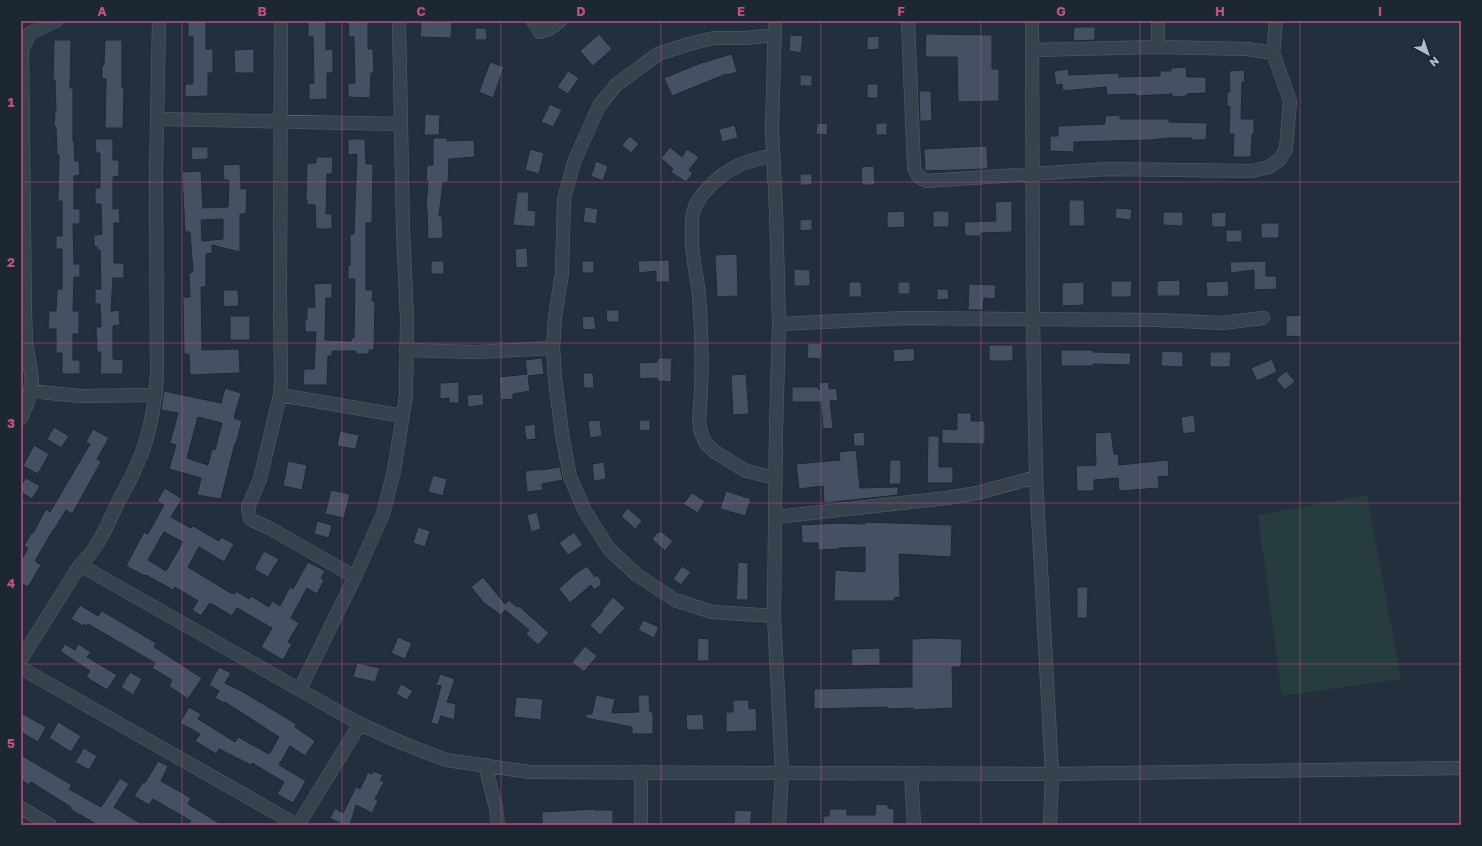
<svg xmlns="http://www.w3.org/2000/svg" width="1482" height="846" font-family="'Golos Text',sans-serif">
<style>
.green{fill:#263c3f}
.building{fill:#455162;stroke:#1f2835;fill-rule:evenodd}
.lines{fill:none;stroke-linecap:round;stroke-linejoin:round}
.street-casing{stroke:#565f6c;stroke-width:14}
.street{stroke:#38414e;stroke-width:13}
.grid{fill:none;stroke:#bd5182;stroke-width:1;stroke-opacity:0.55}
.neatline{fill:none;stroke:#bd5182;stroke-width:1.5}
.grid-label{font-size:13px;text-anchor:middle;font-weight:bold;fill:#bd5182}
</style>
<rect width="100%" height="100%" fill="#242f3e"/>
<path class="green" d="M1367 495 1401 679 1282 696 1258 515Z"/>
<path class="building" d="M188 21H206V49H213V73H208V96L185 97V84H193V37H188Z
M308 21H326V50L333 49V73H327V99L309 100V83H314L313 37H308Z
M348 21H368V49H373L374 73H371L370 98 348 97V83H355L354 37H349Z
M421 21 452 22 451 38 420 37Z
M1074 27H1095V40L1073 41Z
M475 28H486L487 40H475Z
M599 34 612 49 593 66 580 51Z
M926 34 992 35V69H999V101L958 102 957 57H925Z
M790 35 803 36 801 53 789 51Z
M879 36V49L867 50V37Z
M54 40H71L70 88H73V141H74L75 161H79L80 175 74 176V209H80V224H73L74 264H80V277H74L73 311H79V334H73V360H80V374H62V353H56V329H48L49 311H56L57 289H62V249H56V236H62V201H58L59 155H57L56 127H54L55 111H56L55 80H53Z
M105 40H122V88H124L123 128H105L106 79H102V65H104Z
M254 49V73H235L234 50Z
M732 54 737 72 727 75 726 74 672 96 664 78 701 63Z
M490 62 504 67 493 98 479 92Z
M1186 67 1187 77H1206V93L1187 94V96L1172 97V94L1136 96V94L1107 95 1106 87 1063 91 1062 84 1056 85 1054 71 1068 69 1069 75 1119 73V77L1160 76V71H1171V68Z
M1244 70 1245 82H1242L1241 119H1254V134H1252L1251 157H1233L1234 134H1229L1230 106H1227V92H1230L1229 71Z
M568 71 579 78 568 94 557 87Z
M800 75H812V86H800Z
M867 84H878V98H867Z
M919 91H931L932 121H920Z
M550 104 562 110 553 127 541 122Z
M425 114 440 115 439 135H424Z
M1120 115V119H1169V122L1207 123 1206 140H1192V138H1169L1150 140 1074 142V152L1050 151V136H1058V126L1105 124V116Z
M817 123 828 124 827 135 816 134Z
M876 123H887V135H876Z
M735 125 738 138 722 142 719 129Z
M630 136 639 144 631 153 622 145Z
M433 138H447V141L474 140 475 157 449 159 448 182H443L439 216H442L443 238 428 239 427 209H426L428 181H426L427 165H433Z
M95 139H113V160H119V176L113 177V209L119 208 120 223H114V263H124V278H113L111 311 119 310 120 325 113 326V359L123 360V374H100L101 352H97L96 327H101L100 304H95V289H101L100 250H97V247L94 246V235L102 234 101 204H95V188H100V153H96Z
M348 139H365L366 164H373L372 223H366V290H373L372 301H375L374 350H369V354H356V351H332V356H328L327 385H303L304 369H314L316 332H305V319H307V307H315L314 284 332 283V298H326L325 340 351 341V338H354L355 279H348V265H350V234H354L357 154 348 155Z
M987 146 988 169 925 171 924 149Z
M191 147H208V159L192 160Z
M670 147 682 157 687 149 699 157 689 170 693 173 686 182 671 172 673 169 661 158Z
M530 149 544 153 539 174 525 170Z
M316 157H333L332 174H327L326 214H332V229H316L315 205H307V200H306L307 163H316Z
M596 161 608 166 603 181 591 176Z
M240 164 241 189H247L246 214H240V252L212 245V253L206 254V287H201L202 350 239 349 240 373 190 375 189 354H184L183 297H190L189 273 193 272 190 232H185L182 172 201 171 203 208 228 207 229 180H224L223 165ZM223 219V239L202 241 201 220Z
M874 166 875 185H862L861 167Z
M800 174H812V185H800Z
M517 192H529L528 210 536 211 535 227 513 225Z
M1069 200H1084L1085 226H1069Z
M1012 201V232L981 233V236H965L964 222 996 221 995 202Z
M585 207 598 209 596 224 583 222Z
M1116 208 1132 209 1131 220 1115 218Z
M904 211 905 227 887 228V212Z
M933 211H949V227H933Z
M1163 212H1183V226L1163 225Z
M1226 212V227H1212L1211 213Z
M812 219V230L800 231V220Z
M1261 223H1279V238H1261Z
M1226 230H1242V242H1226Z
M527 248 528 267 516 268 515 249Z
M737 254 738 296 717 297 715 255Z
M669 260 670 282H656V271L639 273 638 261Z
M431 261H444V274H431Z
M582 261H594V273H582Z
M1266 261V276H1276L1277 289 1254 290V270L1231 273 1230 262Z
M794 269 810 270V286H794Z
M1180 280V296H1157V281Z
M1111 281H1132L1131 297H1111Z
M1228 281 1229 296 1207 297 1206 282Z
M849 282H861L862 297H849Z
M898 282H910V294H898Z
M1084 282V305L1062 306V283Z
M969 284 996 285 995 299 984 298 983 310H968Z
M937 289H948L949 299 937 300Z
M223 290H238L239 306 224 307Z
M606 310H619V322H607Z
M1301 315V337L1286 336V316Z
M230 316H250V340H230Z
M594 316 596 329 583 330 582 317Z
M808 343 822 344 821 359 807 358Z
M989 345H1013V361H989Z
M914 348 915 361 894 362 893 350Z
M1061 350H1093V352L1131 353 1130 365 1093 364V366H1061Z
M1162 351 1183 352V367L1161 366Z
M1210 352H1231L1230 367H1210Z
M542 358 544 374 528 376 530 391 513 394V399L501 400 499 377 527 374 525 360Z
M658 358H672L671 382 657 381V378L640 379 639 363 657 362Z
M1272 359 1277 372 1257 381 1251 368Z
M1286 371 1295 381 1285 390 1276 380Z
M583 373H593L594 388H584Z
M746 374 749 414 733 415 731 375Z
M459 382V403H449V398L440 399V383Z
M829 382V389L836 388 838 400 830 401 833 428 823 429 821 402H792V387H819V390V383Z
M225 388 241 393 234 418 242 421 236 444 235 443 221 499 197 495 201 478 169 469 176 445 170 443 178 413 161 410 164 391 221 403ZM198 417 222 423 215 450 212 449 208 465 187 458Z
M483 394 484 405 468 407 467 395Z
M957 413H971V421H985V444L942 443V429L957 430Z
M1194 415 1196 432 1183 434 1181 417Z
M600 420 602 436 590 438 588 421Z
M640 420H650V431L639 430Z
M535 424 536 439 526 440 524 426Z
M54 427 69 436 61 448 47 439Z
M93 429 109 438 97 459 101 462 72 514 66 510 54 530H53L35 561 41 565 28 587 21 583V561L28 548 24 546 32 532 33 533 46 509 50 512 90 444 86 442Z
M340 431 359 435 356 449 337 446Z
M864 432 865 446H854L853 433Z
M1111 432 1114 454H1118L1119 465 1168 460 1169 476 1158 477 1159 488 1119 491 1118 478 1094 480V491H1077L1076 466 1096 465 1095 433Z
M928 436H939V467H953V483H927Z
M34 445 49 454 38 474 23 466Z
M856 450 860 488 898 487V495L824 503 823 486 799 489 796 464 840 460 839 452Z
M890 460H901V484H889Z
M288 461 307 465 302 490 283 486Z
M604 462 606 479 594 481 592 464Z
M560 467 563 480 542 484 543 490 527 492 525 471 541 469V470Z
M433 475 447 479 443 496 428 492Z
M26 478 40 486 32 499 21 492V485Z
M165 488 182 499 171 517 191 528 193 526 219 541 221 537 234 544 224 562 199 547 188 567 229 592 235 594 236 591 249 599 251 596 269 607 272 601 280 606 290 587 293 589 308 562 325 571 321 578 324 580 317 594 307 588 291 618 299 623 288 642 292 644 283 660 261 647 272 628 237 608 232 616 210 603 201 616 192 610 198 601 175 587 173 590 146 575 145 576 126 566 144 532 148 534 164 505 157 501ZM164 532 183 542 166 571 148 560Z
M331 490 350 494 344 518 325 514Z
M726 491 751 499 745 516 720 509Z
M692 493 705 501 698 513 683 504Z
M628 508 642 521 635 529 621 516Z
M537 512 541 529 531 532 527 515Z
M317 521 332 525 329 538 314 534Z
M865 522 952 525 951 557 899 554 900 597 894 598V601H834L835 570 865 572V547L839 548V549L818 550V543H802L801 525 838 523 865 524Z
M418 527 430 531 425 547 413 543Z
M574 532 583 545 568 555 559 543Z
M658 532H662L673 541 665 551 652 539Z
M264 551 279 559 268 577 254 569Z
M738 562 748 563V600H736Z
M587 566 595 577 597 575 601 581V585L594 590 591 585 570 603 559 589 574 575Z
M682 566 691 572 681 585 673 579Z
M483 577 505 604 509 600 517 607 519 606 549 633 538 645 526 634 529 630 505 610 501 615 484 603 471 587Z
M1077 587H1088L1087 618H1077Z
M613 597 625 608 600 635 590 625 603 611 602 610Z
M80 605 98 616 102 611 156 643 154 647 202 678 188 699 169 686 172 680 152 668 155 663 88 624 87 626 84 624 83 626 71 619Z
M643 620 659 627 654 638 638 630Z
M398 637 412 643 405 659 391 653Z
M698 638 709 639V661H697Z
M931 638 962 639 961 667H952L953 708 913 710V708L888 709 887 707 814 709V689L912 687V639Z
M65 644 75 650 78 644 91 652 87 657 117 675 107 690 86 677 90 671 60 651Z
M585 646 597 656 584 672 572 662Z
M880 648V665L852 666 851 649Z
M357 663 380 668 375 682 353 677Z
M219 667 231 673 225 683 245 693 296 724 295 727 315 741 305 756 290 746 279 765 306 781 293 803 277 794 284 782 252 763 251 765 219 749 216 754 195 741 200 734 180 723 189 707 201 714 198 719 235 742 238 737 269 754 279 737 225 702 224 703 215 698 219 691 209 685Z
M130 672 142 679 133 695 121 687Z
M440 674 455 679 447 702 456 704 454 720 441 716 438 725 431 723 441 686 436 685Z
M401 684 413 691 407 700 396 694Z
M596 695 615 699 612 713 639 712 638 695H649L650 712H653V734H632V727L586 718V714H592Z
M516 697 543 699 541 720 514 717Z
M733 700H749V709L756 708 757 731 726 732V712H733Z
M21 713 46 727 38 742 21 732Z
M703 714 704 730H687L686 715Z
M58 722 81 736 71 752 49 738Z
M84 748 97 756 89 770 75 762Z
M21 755 72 785 69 789 101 807 120 778 129 784 114 807 143 825H98L70 809 71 807 31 782 29 785 21 780Z
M158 761 168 766 161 781 191 798 188 804 222 825H188L191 821 153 799 149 805 134 796 143 782 145 783Z
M373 771 383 775 380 780 384 782 375 799 378 801 372 813 356 805 350 825H343L330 818 335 808 343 813 356 787 360 789 368 772 372 774Z
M876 804 888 805V808L894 809V825H823V816H829V809H847V815H875Z
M594 809V810H613V825H542V812Z
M735 810 752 811 750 825H734Z"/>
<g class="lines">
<defs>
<path id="street" d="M281 21 280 294 281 383 280 395 260 479 248 507 250 519 271 529 355 577
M399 21 401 124
M533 21 540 32 549 29 560 21
M775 21 772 129 776 209 779 324 776 429 774 616 782 772 779 825
M908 21 914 168 918 176 926 181 1107 169 1252 171 1269 167 1280 159 1286 149 1290 101 1273 53
M1032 21 1033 319 1036 477 1052 774 1050 825
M1158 21V47L1247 49 1273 53 1276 21
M1032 50 1158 47
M158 119 401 124 403 230 407 318 406 395 394 471 383 514 355 577 300 689
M773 155C745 162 729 166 709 187 702 194 695 204 693 213 691 223 692 234 692 244 693 261 697 278 699 295 702 337 703 378 699 420L701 433 706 444 715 452 746 471 775 478
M779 324 905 318 1158 320 1222 323 1263 318
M406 350 475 352 553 348
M30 391 80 396 156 395
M280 395 403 416
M21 418 28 402 32 379 26 343 25 311 22 49 30 33 56 21
M776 517 947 498 977 493 1036 477
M80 565 360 724 402 743 446 760 529 772 1052 774 1461 768
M774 616 712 612 675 600 637 575 609 549 585 511 570 477 562 434 555 379 553 348 555 317 562 273 564 199 574 162 599 106 616 85 658 54 689 44 714 38H745L775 35
M21 659 80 565C99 547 108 524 119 500 125 489 131 479 136 467 149 439 155 406 157 375L156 171 159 21
M21 668 297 825
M485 765 496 808 498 825
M911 773 914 825
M21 808 50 825
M298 825 360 724
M641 825V772"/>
</defs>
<use href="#street" class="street-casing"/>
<use href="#street" class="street"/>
</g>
<path class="grid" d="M182 21V825M342 21V825M501 21V825M661 21V825M821 21V825M981 21V825M1140 21V825M1300 21V825M21 182H1461M21 343H1461M21 503H1461M21 664H1461"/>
<rect width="1482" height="846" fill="none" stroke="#1d2633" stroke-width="44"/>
<g transform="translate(1428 54) rotate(140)" stroke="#1d2633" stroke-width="3" paint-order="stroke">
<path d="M0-3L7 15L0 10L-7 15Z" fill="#b4bcc9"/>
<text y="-6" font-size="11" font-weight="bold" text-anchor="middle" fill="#b4bcc9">N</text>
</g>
<rect x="22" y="22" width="1438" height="802" class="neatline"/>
<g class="grid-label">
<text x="102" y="16">A</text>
<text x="262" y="16">B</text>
<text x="421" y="16">C</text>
<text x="581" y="16">D</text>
<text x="741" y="16">E</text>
<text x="901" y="16">F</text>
<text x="1061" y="16">G</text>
<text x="1220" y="16">H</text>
<text x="1380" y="16">I</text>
<text x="11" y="107">1</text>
<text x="11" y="267">2</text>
<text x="11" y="428">3</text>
<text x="11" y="588">4</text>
<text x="11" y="748">5</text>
</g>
</svg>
